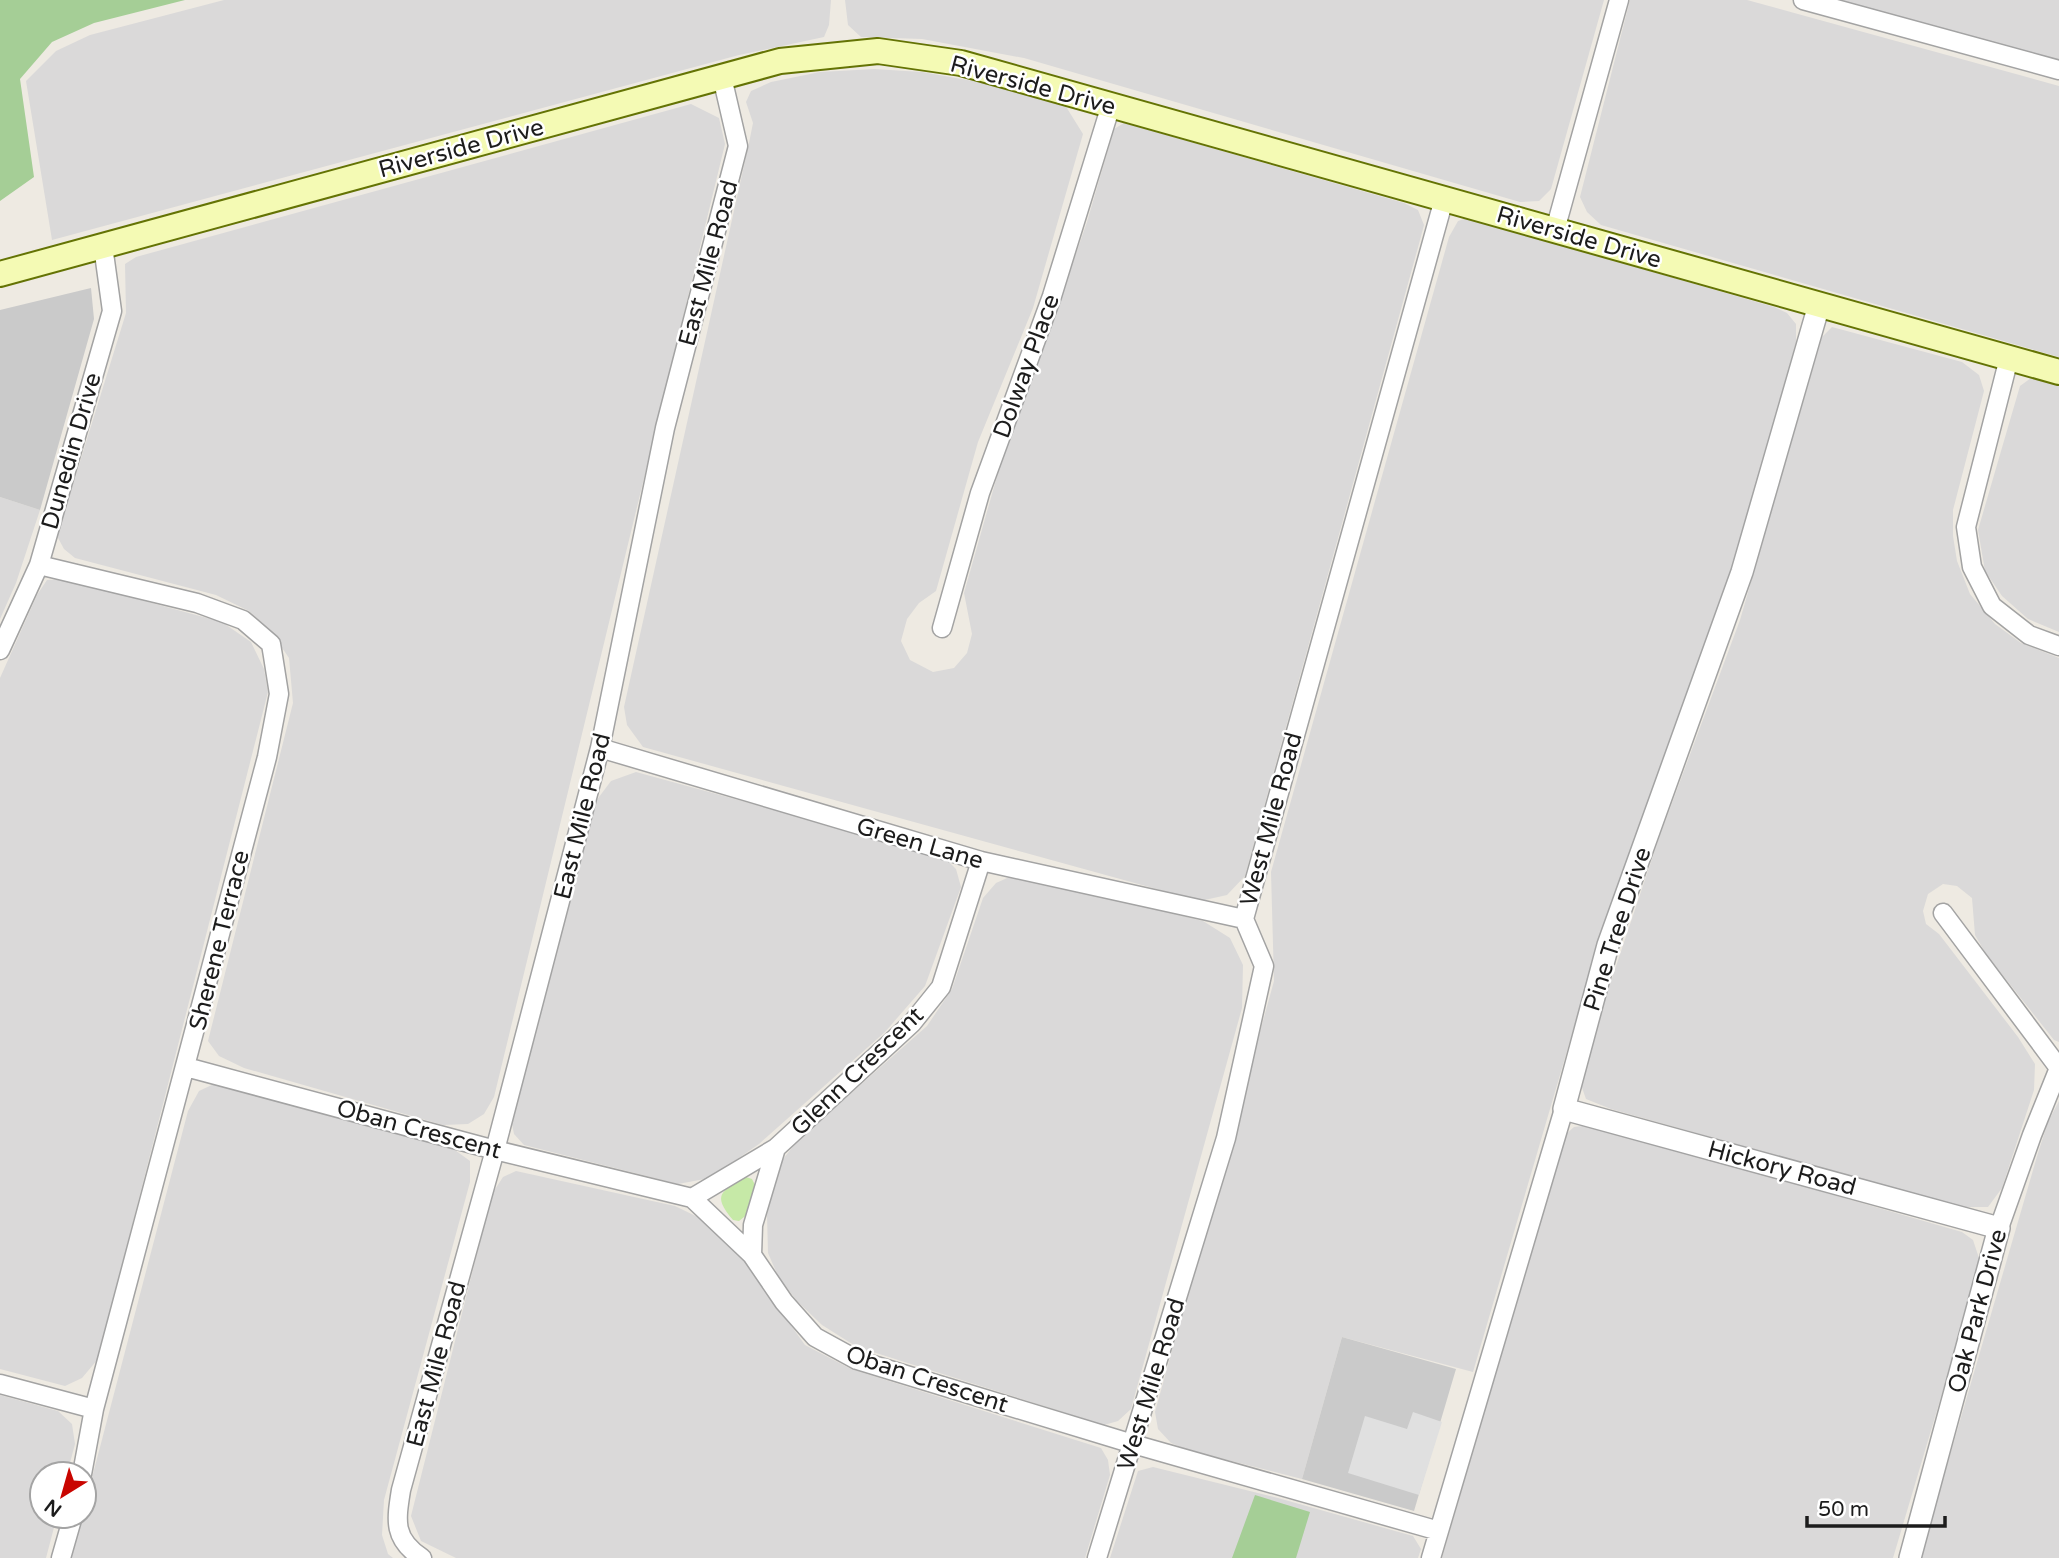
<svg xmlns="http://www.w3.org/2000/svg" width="2059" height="1558" font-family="'Varela Round',sans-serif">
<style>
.residential{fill:#dad9d9}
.religious{fill:#cacaca}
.grass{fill:#c6e9a7}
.forest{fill:#a5ce96}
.parking{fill:#e0e0e0}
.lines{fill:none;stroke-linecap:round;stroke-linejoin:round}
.minor-casing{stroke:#a3a3a3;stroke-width:21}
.tertiary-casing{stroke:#a3a3a3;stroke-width:24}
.secondary-casing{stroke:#647304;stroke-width:28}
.minor{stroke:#fff;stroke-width:18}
.tertiary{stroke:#fff;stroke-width:21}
.secondary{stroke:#f4fab4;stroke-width:24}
.labels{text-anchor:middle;stroke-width:5;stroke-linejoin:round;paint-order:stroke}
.street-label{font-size:24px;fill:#1c1c1c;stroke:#fff}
</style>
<rect width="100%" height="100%" fill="#eeeae2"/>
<path class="residential" d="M224 0H831L829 25 824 37 739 55 52 240 26 81 56 51 90 35Z
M845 0H1604L1551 189 1539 201 1520 202 1024 58 922 39 861 37 848 25Z
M1630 0H1747L2059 86V357L1601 225 1587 212 1580 197Z
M1841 0H2059V61Z
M874 69 922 72 990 84 1065 105 1083 134 1033 308 978 442 936 591 919 603 907 619 901 641 910 660 933 672 954 668 967 653 972 634 964 593 1005 448 1038 363 1087 222 1114 129 1124 123 1135 126 1404 203 1418 210 1424 225 1420 240 1245 876 1227 895 1200 901 643 747 627 725 624 707 749 143 753 123 746 102 751 91 771 82 820 72Z
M691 104 719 118 725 144 494 1097 484 1114 468 1124 443 1125 244 1068 219 1056 208 1041 293 703 289 658 270 630 249 611 216 595 75 558 64 549 57 536 126 313 125 264 136 257Z
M1467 218 1774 307 1787 313 1796 324V342L1736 556 1713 630 1591 969 1473 1372 1342 1337 1302 1479 1188 1450 1171 1443 1158 1429 1155 1412 1274 981 1271 872 1449 237 1458 221Z
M1832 327 1962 362 1979 375 1984 391 1953 510V536L1957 561 1970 594 1995 624 2021 643 2059 658V1042L2054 1040 1986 954 1975 935 1972 898 1957 886 1943 884 1928 894 1923 911 1926 924 1939 934 2018 1037 2035 1064 2034 1090 2002 1188 1988 1207H1959L1611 1109 1586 1099 1580 1082 1606 996 1659 838 1740 620 1822 337Z
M2031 378 2059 386V632L2028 619 2002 596 1985 571 1978 530 2020 386Z
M0 497 40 510 16 583 0 619Z
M63 579 222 622 251 642 264 669 268 692 98 1359 82 1378 65 1386 0 1369V678L37 595 47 580Z
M636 772 943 856 956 869 961 887 925 986 885 1032 759 1144 710 1178 678 1184 524 1145 514 1134 511 1119 590 809 611 781Z
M1014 875 1203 921 1230 938 1243 965 1242 1008 1131 1409 1118 1421 1104 1425 857 1347 822 1325 797 1301 778 1276 768 1253 767 1215 772 1184 780 1163 798 1140 927 1026 952 989 983 898 996 883Z
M216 1083 448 1145 470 1161V1182L384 1500 382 1535 388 1554 393 1558H71L188 1111 199 1091Z
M2059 1101V1558H1920L2038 1153 2048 1122Z
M1590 1125 1962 1232 1973 1240 1979 1258 1977 1276 1893 1558H1442L1564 1136 1574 1127Z
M516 1171 675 1206 706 1221 743 1259 805 1345 851 1369 1101 1448 1108 1460 1110 1475 1085 1558H456L421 1541 411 1516 492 1194 503 1177Z
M0 1395 58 1411 72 1424 75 1444 67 1474H42V1516H57L46 1558H0Z
M1153 1467 1278 1498 1413 1536 1421 1549 1418 1558H1110L1138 1471Z"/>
<path class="religious" d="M91 288 94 319 40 510 0 497V310Z
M1342 1337 1456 1369 1414 1511 1302 1479Z"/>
<path class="grass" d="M746 1177 752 1179 755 1185 749 1213 739 1221 733 1220C711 1194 722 1191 746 1177Z"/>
<path class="forest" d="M0 0H185L94 23 52 42 20 79 34 177 0 201Z
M1255 1495 1310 1512 1296 1558H1232Z"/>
<path class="parking" d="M1413 1412 1442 1422 1419 1495 1348 1473 1365 1416 1407 1429Z"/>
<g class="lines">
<defs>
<path id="minor" d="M1803 0 2059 70
M1555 230 1619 0
M2009 358 1966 527 1972 567 1992 606 2029 635 2059 646
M39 565 197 603 243 620 271 644 273 656 279 694 267 757 94 1409 82 1474
M942 628 980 493 1052 296 1111 105
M0 650 39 565 112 311 103 246
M600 748 981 861 1244 919
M1943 913 2059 1068
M186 1067 495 1150 692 1198 752 1255 784 1302 815 1337 857 1360 1133 1444 1439 1531
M692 1198 776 1148 912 1023 941 987 981 861
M1999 1228 2032 1135 2059 1068
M752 1255 753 1225 776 1148
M0 1384 94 1409
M61 1558 73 1516
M422 1558C393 1539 396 1521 401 1490L495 1150 600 748 665 428 738 146 722 77
M1097 1558 1226 1138 1264 966 1244 919 1444 199
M1431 1558 1564 1109"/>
<path id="tertiary" d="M1819 305 1742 572 1608 945 1564 1109 1999 1228 1910 1558"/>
<path id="secondary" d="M0 274 780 61 878 51 961 63 2059 372"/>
</defs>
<use href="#minor" class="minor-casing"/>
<use href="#tertiary" class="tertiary-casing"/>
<use href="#secondary" class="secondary-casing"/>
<use href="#minor" class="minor"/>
<use href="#tertiary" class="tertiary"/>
<use href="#secondary" class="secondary"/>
</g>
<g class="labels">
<g class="street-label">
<text transform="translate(1033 85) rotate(15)" y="8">Riverside Drive</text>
<text transform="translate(461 148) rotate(-15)" y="8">Riverside Drive</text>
<text transform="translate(1579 237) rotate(16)" y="8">Riverside Drive</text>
<text transform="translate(708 263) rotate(-75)" y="8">East Mile Road</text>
<text transform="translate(1026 366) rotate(-70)" y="8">Dolway Place</text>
<text transform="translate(71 451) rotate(-74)" y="8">Dunedin Drive</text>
<text transform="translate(582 816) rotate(-76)" y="8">East Mile Road</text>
<text transform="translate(1271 819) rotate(-75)" y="8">West Mile Road</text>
<text transform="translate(920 843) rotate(16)" y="8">Green Lane</text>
<text transform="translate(1617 929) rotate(-72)" y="8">Pine Tree Drive</text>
<text transform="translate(219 940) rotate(-76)" y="8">Sherene Terrace</text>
<text transform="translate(857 1071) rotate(-44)" y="8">Glenn Crescent</text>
<text transform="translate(419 1129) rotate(15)" y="8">Oban Crescent</text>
<text transform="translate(1782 1168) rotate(15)" y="8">Hickory Road</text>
<text transform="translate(1977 1311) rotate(-75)" y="8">Oak Park Drive</text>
<text transform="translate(436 1364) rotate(-75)" y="8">East Mile Road</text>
<text transform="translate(927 1379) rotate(18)" y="8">Oban Crescent</text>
<text transform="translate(1151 1384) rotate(-73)" y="8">West Mile Road</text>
</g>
</g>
<g transform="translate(63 1495) rotate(217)"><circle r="33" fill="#ffffff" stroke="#a4a4a4" stroke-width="2"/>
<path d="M0-5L12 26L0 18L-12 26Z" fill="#c90500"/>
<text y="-10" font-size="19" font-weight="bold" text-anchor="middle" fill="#1c1c1c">N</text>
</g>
<path d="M1807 1516v10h138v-10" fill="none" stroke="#1c1c1c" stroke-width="3.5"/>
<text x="1818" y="1516" font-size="21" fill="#1c1c1c" stroke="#ffffff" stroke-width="5" paint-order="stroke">50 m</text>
</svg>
